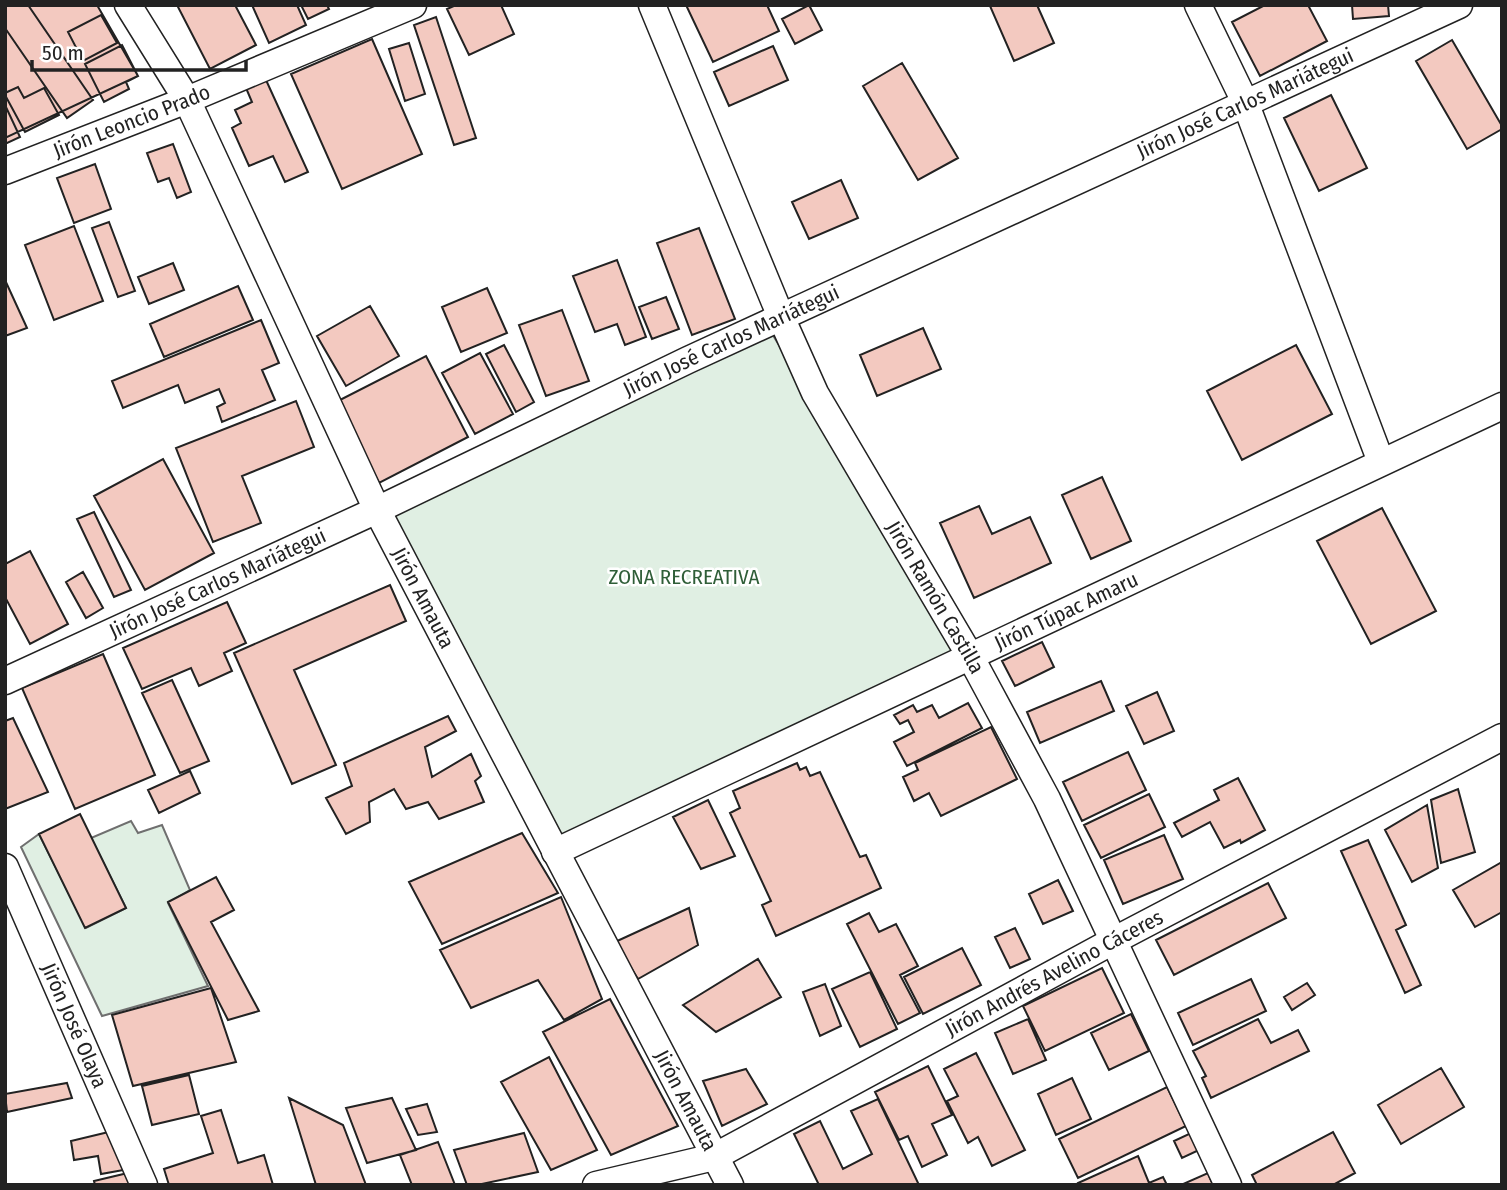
<svg xmlns="http://www.w3.org/2000/svg" width="1507" height="1190" font-family="'Fira Sans Condensed',sans-serif">
<style>
.green{fill:#e0efe3;stroke:#6f6f6f;stroke-width:2}
.building{fill:#f3c9c0;stroke:#222;stroke-width:2}
.lines{fill:none;stroke-linecap:round;stroke-linejoin:round}
.minor-casing{stroke:#222;stroke-width:29}
.minor{stroke:#fff;stroke-width:26}
.labels{text-anchor:middle;stroke-width:5;stroke-linejoin:round;paint-order:stroke}
.street-label{font-size:21px;fill:#222;stroke:#fff}
.park-label{font-size:21px;fill:#2f5e38;stroke:#fff}
</style>
<rect width="100%" height="100%" fill="#fff"/>
<path class="green" d="M766 324 970 656 555 852 377 510Z
M131 821 138 833 162 825 190 890 168 903 208 986 102 1016 21 847 39 834 86 928 126 908 91 838Z"/>
<path class="building" d="M5 5H97L138 76 5 138Z
M8 5H28L93 100 67 118 5 28V7Z
M177 5H235L256 45 210 69Z
M252 5H297L306 25 269 43Z
M301 5H327L329 9 308 19Z
M456 5H501L514 34 469 55 447 9Z
M686 5H767L779 31 713 62Z
M809 5 822 30 795 44 782 19Z
M1037 5 1054 43 1014 61 990 6Z
M1265 5H1308L1327 41 1260 76 1232 22Z
M1352 5H1388L1389 16 1353 19Z
M101 15 117 43 83 61 68 32Z
M436 17 476 138 454 145 414 25Z
M372 39 422 154 342 189 291 74Z
M1452 40 1502 126V129L1467 149 1416 61Z
M409 43 425 94 405 101 389 49Z
M122 45 138 76 126 82 129 89 104 102 85 64Z
M773 46 788 80 729 106 714 72Z
M902 63 958 158 918 180 863 86Z
M266 80 308 172 285 182 273 156 249 166 232 128 241 123 235 110 252 102 246 88Z
M18 87 24 98 44 88 59 115 25 132 5 95V93Z
M1331 95 1367 168 1319 191 1284 118Z
M5 105 20 137 5 144Z
M173 144 191 192 177 198 169 178 158 182 147 153Z
M95 164 111 209 74 223 57 178Z
M841 180 858 218 809 239 792 202Z
M109 222 135 291 118 297 92 228Z
M74 226 103 301 54 320 25 245Z
M699 228 735 319 692 335 657 243Z
M617 260 646 337 625 345 617 324 595 332 573 276Z
M173 263 184 290 149 304 138 277Z
M5 280 27 328 5 336Z
M238 286 253 320 164 357 150 324Z
M487 288 507 333 461 352 442 307Z
M666 297 679 329 652 339 639 307Z
M370 306 399 356 346 386 317 336Z
M562 310 589 381 546 396 519 325Z
M261 320 279 363 262 370 275 400 222 422 217 407 225 403 219 389 185 403 178 385 123 408 112 381Z
M923 328 941 369 877 396 860 355Z
M504 345 534 402 516 412 486 354Z
M1296 345 1332 414 1242 460 1207 391Z
M1296 345 1332 414 1242 460 1207 391Z
M480 353 513 414 475 434 442 373Z
M426 356 468 437 379 483 336 402Z
M296 401 314 447 242 476 261 523 213 542 176 448Z
M163 459 214 553 145 590 94 496Z
M1102 477 1131 541 1091 559 1062 495Z
M979 506 992 534 1030 517 1051 563 974 598 940 523Z
M1382 508 1436 611 1371 644 1317 541Z
M94 512 131 590 114 597 77 519Z
M30 551 68 624 30 644 5 597V564Z
M83 572 103 608 86 618 66 582Z
M390 585 406 621 294 670 336 765 292 784 234 653Z
M227 602 246 643 224 653 232 671 199 686 191 668 142 689 123 648Z
M1042 642 1054 667 1015 686 1002 661Z
M103 654 155 775 75 809 22 688Z
M172 680 209 761 180 773 142 693Z
M1101 681 1114 711 1040 743 1027 712Z
M1157 692 1174 731 1144 744 1126 706Z
M968 703 982 728 907 766 894 742 914 732 908 720 900 724 894 715 913 705 917 712 932 705 939 718Z
M448 716 456 731 425 747 432 777 471 754 481 776 475 781 484 802 439 819 428 802 406 809 394 789 369 802 370 822 346 834 326 798 352 786 344 763Z
M13 718 48 792 5 809V721Z
M991 727 1017 779 941 816 929 793 914 801 903 777 918 770 915 763Z
M1128 752 1146 790 1082 821 1063 782Z
M797 763 800 770 806 767 810 776 820 772 860 857 866 855 881 888 776 936 762 905 771 901 730 813 740 808 733 791Z
M190 771 200 793 159 813 148 790Z
M1238 778 1265 830 1241 843 1240 840 1224 848 1210 822 1182 837 1174 823 1219 800 1214 790Z
M1458 789 1475 852 1441 863 1431 800Z
M1149 794 1165 827 1101 858 1084 825Z
M708 800 735 856 701 869 673 817Z
M1427 805 1438 868 1412 882 1385 830Z
M80 814 126 908 85 928 39 834Z
M522 833 558 893 442 944 409 882Z
M1164 835 1183 879 1123 904 1104 860Z
M1368 840 1406 925 1396 930 1421 985 1405 993 1341 851Z
M1502 862V912L1475 927 1453 890Z
M216 877 234 910 211 922 259 1011 228 1020 168 902Z
M1058 880 1073 911 1043 924 1029 894Z
M1268 883 1286 918 1174 975 1156 940Z
M561 897 602 999 564 1020 538 980 471 1008 440 950Z
M689 908 698 945 638 979 615 942Z
M869 913 879 932 896 924 918 966 900 975 920 1013 898 1024 847 924Z
M1015 928 1030 959 1010 968 995 937Z
M962 948 981 985 923 1014 904 977Z
M758 959 781 997 716 1032 683 1005Z
M1102 968 1124 1013 1045 1051 1023 1006Z
M870 972 897 1029 860 1047 832 989Z
M1251 979 1266 1011 1193 1045 1178 1013Z
M1307 983 1315 995 1292 1010 1284 997Z
M825 984 841 1026 820 1036 803 992Z
M211 988 236 1062 133 1086 112 1015Z
M610 999 678 1126 611 1155 543 1032Z
M1131 1014 1149 1051 1109 1070 1091 1033Z
M1028 1019 1046 1060 1013 1074 995 1033Z
M1258 1019 1271 1043 1298 1030 1309 1051 1211 1098 1202 1078 1206 1076 1193 1051Z
M976 1053 1025 1150 992 1166 978 1137 968 1143 947 1101 958 1096 944 1069Z
M549 1057 597 1150 551 1170 501 1082Z
M928 1066 952 1115 932 1124 947 1155 922 1167 908 1136 899 1140 875 1092Z
M1441 1068 1464 1107 1401 1144 1378 1105Z
M746 1069 767 1104 722 1126 703 1081Z
M189 1075 199 1114 152 1125 142 1086Z
M1072 1078 1091 1119 1056 1135 1038 1094Z
M67 1083 72 1098 7 1112 5 1094Z
M1167 1087 1186 1126 1078 1178 1059 1139Z
M289 1098 343 1125 366 1185H316Z
M392 1098 416 1150 367 1163 346 1108Z
M878 1099 919 1185H819L794 1134 820 1121 843 1169 872 1154 851 1111Z
M427 1104 437 1132 418 1135 406 1109Z
M221 1110 238 1163 264 1155 273 1185H169L164 1169 213 1153 201 1116Z
M117 1130 129 1169 101 1174 98 1156 74 1160 71 1141Z
M1333 1132 1355 1173 1333 1185H1257L1252 1175Z
M524 1133 538 1172 477 1185H467L454 1150Z
M1191 1133 1199 1150 1182 1158 1174 1141Z
M438 1142 455 1185H412L400 1155Z
M1138 1156 1149 1183 1163 1177 1167 1185H1079L1078 1183Z
M132 1172 136 1185H95L94 1181Z
M1208 1173 1213 1185H1184L1183 1184Z"/>
<g class="lines">
<defs>
<g id="minor">
<path id="s1" d="M128 5 187 100 377 510 730 1185"/>
<path id="s2" d="M652 5 781 317 815 393 970 656 1047 799 1228 1185"/>
<path d="M1198 5 1245 102 1381 462"/>
<path id="s3" d="M5 171 187 100 413 5"/>
<path id="s4" d="M5 681 377 510 688 360 1459 5"/>
<path id="s5" d="M555 852 1502 406"/>
<path id="s6" d="M5 867 144 1185"/>
<path id="s7" d="M596 1185 714 1157 1113 941 1502 737"/>
</g>
</defs>
<use href="#minor" class="minor-casing"/>
<use href="#minor" class="minor"/>
</g>
<g class="labels">
<g class="street-label">
<text dy="7" stroke="none"><textPath href="#s4" startOffset="1368">Jirón José Carlos Mariátegui</textPath></text>
<text dy="7" stroke="none"><textPath href="#s3" startOffset="136">Jirón Leoncio Prado</textPath></text>
<text dy="7" stroke="none"><textPath href="#s4" startOffset="802">Jirón José Carlos Mariátegui</textPath></text>
<text dy="7" stroke="none"><textPath href="#s4" startOffset="234">Jirón José Carlos Mariátegui</textPath></text>
<text dy="7" stroke="none"><textPath href="#s2" startOffset="658">Jirón Ramón Castilla</textPath></text>
<text dy="7" stroke="none"><textPath href="#s1" startOffset="663">Jirón Amauta</textPath></text>
<text dy="7" stroke="none"><textPath href="#s5" startOffset="565">Jirón Túpac Amaru</textPath></text>
<text dy="7" stroke="none"><textPath href="#s7" startOffset="508">Jirón Andrés Avelino Cáceres</textPath></text>
<text dy="7" stroke="none"><textPath href="#s6" startOffset="173">Jirón José Olaya</textPath></text>
<text dy="7" stroke="none"><textPath href="#s1" startOffset="1230">Jirón Amauta</textPath></text>
</g>
<g class="park-label">
<text x="684" y="584">ZONA RECREATIVA</text>
</g>
</g>
<rect width="1507" height="1190" fill="none" stroke="#222222" stroke-width="14"/>
<path d="M32 60v10h214v-10" fill="none" stroke="#222222" stroke-width="3.5"/>
<text x="42" y="60" font-size="21" fill="#222222" stroke="#ffffff" stroke-width="5" paint-order="stroke">50 m</text>
</svg>
